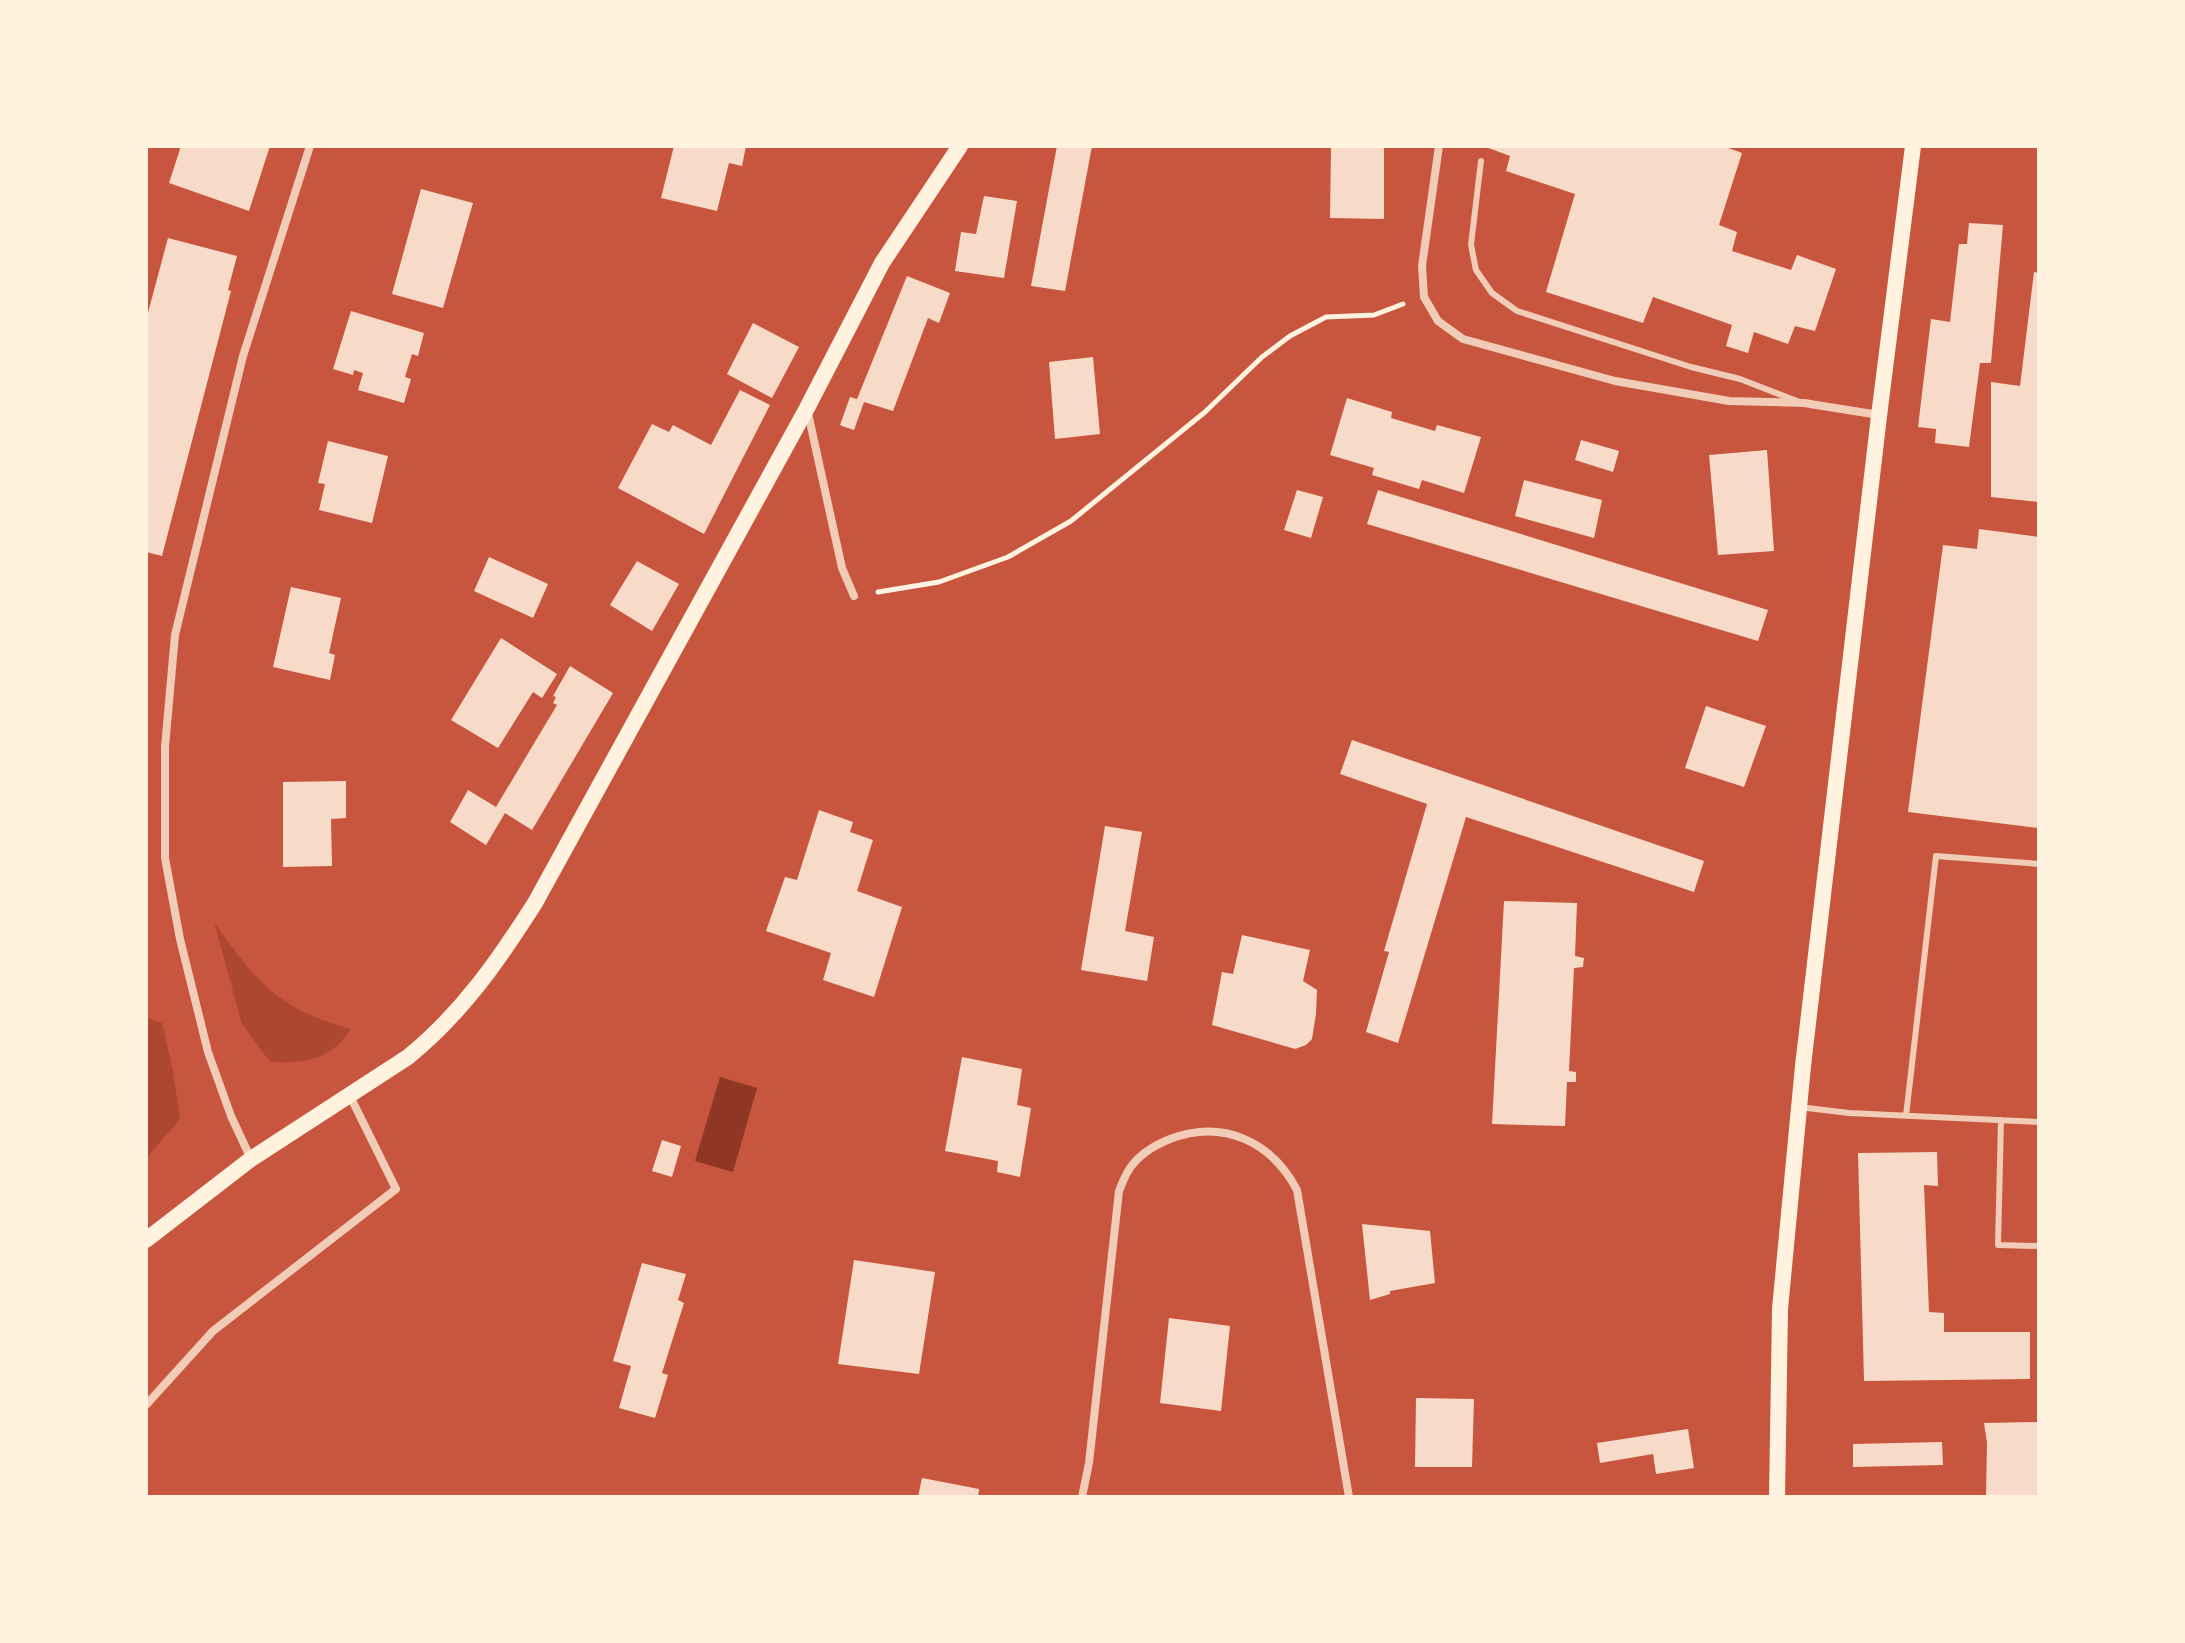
<svg xmlns="http://www.w3.org/2000/svg" width="2185" height="1643" font-family="Merriweather,serif">
<style>
.green{fill:#ae4732}
.water{fill:#8f3625}
.building{fill:#f7dbc8}
.lines{fill:none;stroke-linecap:round;stroke-linejoin:round}
.path{stroke:#fff3e0;stroke-width:5}
.service{stroke:#f1ccb7;stroke-width:6}
.minor{stroke:#f1ccb7;stroke-width:8}
.secondary{stroke:#fff3e0;stroke-width:16}
</style>
<rect width="100%" height="100%" fill="#c8553d"/>
<path class="green" d="M214 922C256 981 278 1010 351 1029 331 1060 304 1064 270 1062L242 1024Z
M146 1017 162 1023 173 1071 180 1119 146 1159Z"/>
<path class="water" d="M720 1077 757 1088 733 1172 695 1161Z"/>
<path class="building" d="M181 146H270L249 211 169 183Z
M674 146H746L742 166 729 163 717 211 661 198Z
M1057 146H1092L1065 291 1031 286Z
M1331 146H1384V219L1330 218Z
M1483 146H1723L1742 153 1719 225 1737 232 1732 251 1791 270 1797 255 1836 269 1815 331 1795 326 1788 344 1754 332 1748 353 1726 346 1732 325 1653 297 1643 323 1546 292 1575 194 1506 171 1510 156Z
M421 189 473 203 443 308 392 294Z
M984 196 1017 201 1004 278 955 271 961 232 976 234Z
M1969 223 2003 225 1991 363H1980L1969 447 1935 443 1936 429 1918 427 1931 319 1950 322 1959 244H1967Z
M168 238 237 256 228 290 231 291 162 556 146 552V320Z
M2034 272 2039 273V502L1991 497V382L2020 386Z
M907 276 950 293 939 323 928 318 893 411 864 402 854 430 842 426 840 425 850 397 857 399Z
M351 311 424 333 418 356 412 354 405 377 411 379 404 403 358 390 363 373 354 370 353 375 333 369Z
M753 323 799 347 772 398 727 374Z
M1093 357 1100 434 1055 439 1049 362Z
M740 390 770 405 704 534 618 488 652 424 669 432 673 425 711 445Z
M1347 398 1392 412 1391 418 1435 431 1437 425 1481 437 1464 493 1422 480 1419 489 1372 475 1374 468 1330 455Z
M1581 440 1619 451 1613 472 1575 460Z
M328 441 388 456 372 523 319 510 325 484 318 483Z
M1767 450 1774 551 1718 555 1709 455Z
M1524 480 1602 500 1594 538 1515 516Z
M1297 490 1323 497 1311 538 1284 530Z
M1378 490 1768 610 1758 641 1367 524Z
M1979 529 2039 537V828L1908 812 1943 545 1977 549Z
M489 557 548 584 533 618 474 591Z
M637 561 679 584 652 631 610 605Z
M291 587 341 598 329 653 335 655 330 680 273 667Z
M501 638 557 674 542 698 533 692 498 748 451 720Z
M570 666 613 693 532 830 505 813 486 845 450 822 468 790 496 807 557 705 553 703 556 697 553 696Z
M1706 706 1766 726 1744 787 1685 768Z
M1352 740 1704 861 1694 892 1466 817 1398 1043 1366 1032 1389 952 1384 951 1427 804 1340 774Z
M346 781V818L331 819 332 866 283 867V782Z
M819 810 853 822 850 832 873 840 857 891 902 907 874 997 823 980 831 953 766 931 785 877 797 880Z
M1105 826 1142 832 1125 931 1154 937 1147 981 1081 970Z
M1504 901 1577 903 1575 956 1584 958 1583 967 1574 968 1569 1071 1576 1072V1082H1567L1565 1126 1492 1124Z
M1242 935 1310 950 1303 981 1317 990 1316 1014 1312 1039 1306 1045 1295 1049 1212 1025 1222 972 1233 974Z
M962 1057 1022 1069 1017 1105 1031 1108 1020 1177 997 1172 998 1161 945 1151Z
M662 1140 681 1146 672 1177 652 1171Z
M1937 1152 1938 1186 1924 1185 1929 1312 1944 1313V1332H2030V1379L1864 1381 1858 1153Z
M1362 1224 1430 1231 1435 1283 1390 1291V1294L1370 1300Z
M854 1260 935 1272 919 1374 838 1364Z
M642 1263 686 1274 678 1300 684 1303 662 1373 668 1375 655 1418 619 1408 631 1366 613 1361Z
M1169 1318 1230 1326 1221 1411 1160 1403Z
M1416 1398 1474 1399 1472 1467H1415Z
M2039 1422V1497H1986L1987 1443 1984 1423Z
M1688 1429 1694 1468 1656 1474 1653 1454 1600 1463 1597 1443Z
M1942 1442 1943 1465 1853 1467V1444Z
M922 1478 979 1489 978 1497H918Z"/>
<g class="lines">
<path class="path" d="M878 592 939 582 1008 557 1071 521 1205 412 1262 357 1290 336 1326 317 1374 315 1403 304"/>
<path class="service" d="M1481 161 1471 245 1476 270 1492 293 1517 311 1691 367 1740 379 1797 401
M1799 1107 1849 1113 2039 1122
M1906 1116 1936 856 2039 864
M2001 1120 1998 1245 2039 1246"/>
<path class="minor" d="M1439 146 1422 266 1424 297 1438 321 1463 339 1615 381 1729 401 1804 403 1879 415
M808 413 842 568 854 596
M251 1159 231 1116 208 1052 180 939 165 858V747L175 635 243 356 310 146
M146 1405 213 1331 396 1189 350 1096
M1082 1497 1089 1463 1119 1191C1122 1184 1125 1175 1130 1168 1139 1155 1155 1145 1170 1139 1223 1119 1271 1141 1297 1190L1349 1497"/>
<path class="secondary" d="M146 1240 251 1159 408 1057C462 1013 498 961 535 903L807 408 882 263 960 146
M1777 1497 1780 1309 1803 1066 1879 416 1913 146"/>
</g>
<rect width="2185" height="1643" fill="none" stroke="#fff3e0" stroke-width="296"/>
</svg>
